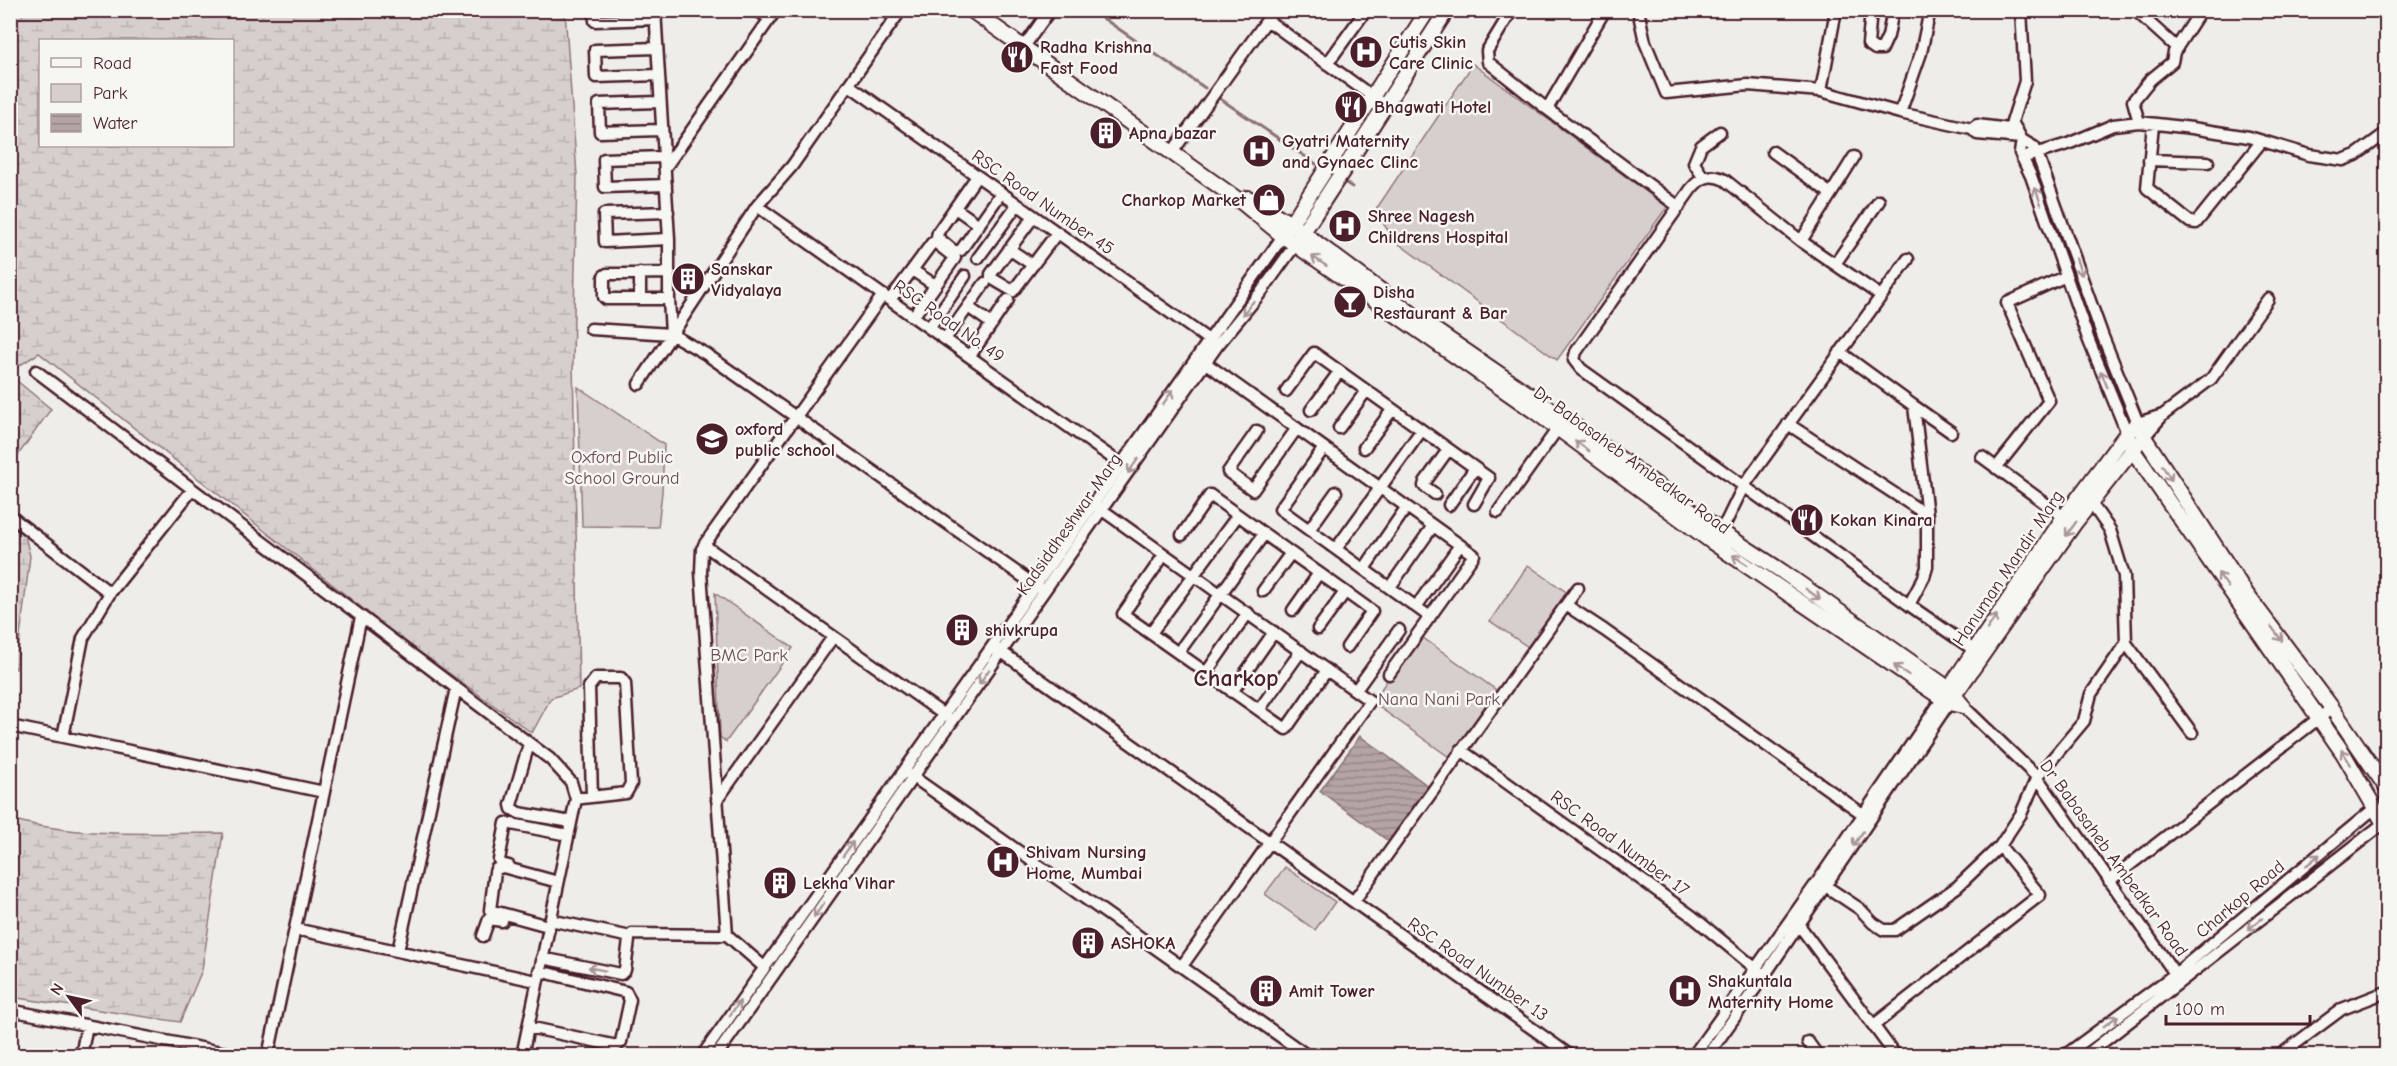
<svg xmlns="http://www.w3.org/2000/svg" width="2397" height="1066" font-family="'Comic Neue',sans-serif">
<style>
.wetland{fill:url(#wetland-marsh);stroke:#90777c;stroke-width:1.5;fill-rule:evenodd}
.park{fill:#d7cfce;stroke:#90777c;stroke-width:1.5}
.water{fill:url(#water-rules);stroke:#8a6f74;stroke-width:1.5}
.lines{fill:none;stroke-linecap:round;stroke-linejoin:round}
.stream{stroke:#8a6f74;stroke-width:3}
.minor-casing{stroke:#4a1f2b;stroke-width:15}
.major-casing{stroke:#4a1f2b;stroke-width:18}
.minor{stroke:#f6f6f2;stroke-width:10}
.major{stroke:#f6f6f2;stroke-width:14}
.oneway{stroke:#a99598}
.labels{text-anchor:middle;stroke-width:5;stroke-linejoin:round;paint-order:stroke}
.poi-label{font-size:18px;font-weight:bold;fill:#4a1f2b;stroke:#f6f6f2;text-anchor:start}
.street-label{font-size:18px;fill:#4a1f2b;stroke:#f6f6f2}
.park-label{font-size:18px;fill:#6d4b54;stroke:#f6f6f2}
.district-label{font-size:24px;font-weight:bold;fill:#4a1f2b;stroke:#f6f6f2}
</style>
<defs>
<pattern id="wetland-marsh" width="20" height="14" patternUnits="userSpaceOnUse" patternTransform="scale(1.5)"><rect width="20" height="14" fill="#d7cfce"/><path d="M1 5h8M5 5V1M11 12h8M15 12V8" fill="none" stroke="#bab1b1"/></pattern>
<pattern id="water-rules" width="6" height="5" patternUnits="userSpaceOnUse" patternTransform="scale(1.5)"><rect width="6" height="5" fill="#b4a4a5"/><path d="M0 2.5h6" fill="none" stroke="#948587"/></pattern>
</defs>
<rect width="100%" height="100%" fill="#efedea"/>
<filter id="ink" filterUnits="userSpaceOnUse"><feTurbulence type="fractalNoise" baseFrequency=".0167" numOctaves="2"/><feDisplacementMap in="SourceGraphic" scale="12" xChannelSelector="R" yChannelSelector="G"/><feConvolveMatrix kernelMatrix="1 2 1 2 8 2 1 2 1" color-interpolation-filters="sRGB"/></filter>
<g filter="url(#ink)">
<path class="wetland" d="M11 10 565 11 577 175 573 361 579 689 551 698 532 733 399 637 39 353 11 371ZM40 40H232V146H40Z
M11 376 51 409 11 465Z
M10 520 23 528 30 556 16 669 10 665Z
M11 819C76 838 155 833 223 833L202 970 180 1022 11 997Z"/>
<path class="park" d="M1473 64 1667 207 1557 360 1395 241 1375 211Z
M578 387 664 445 662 492 658 527 582 526Z
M1528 565 1569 594 1531 649 1490 621Z
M715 593 793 648 726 742 720 737Z
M1419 635 1506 697 1459 764 1372 702Z
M1285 867 1335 902 1315 930 1265 894Z"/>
<path class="water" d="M1360 736 1435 791 1395 846 1320 791Z"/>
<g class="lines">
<path class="stream" d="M1091 10 1205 88
M1216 96 1322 168
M1341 180 1352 187"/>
<defs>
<path id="minor" d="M594 10 595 21 656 19
M655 10 669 239V299L671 334
M757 10 770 19
M1273 10 1267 20 1384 105
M1512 10 1487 51 1488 62 1547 109 1679 207
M1638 10 1645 42 1666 93 1748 85 1821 91 1900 113 1972 129 1977 134 2021 138
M1871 10 1868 44 1875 49H1882L1888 36 1893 10
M2021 10 2025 81 2012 122 2022 140 2034 147 2037 153 2103 337 2138 423 2163 415
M2135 10 2177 48
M986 12 987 10
M657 48 595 50 596 77 659 75
M1023 48 1050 10
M1327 64 1366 10
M849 85 1213 343
M1821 91 1836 10
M657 102 599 104 600 132 659 130
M1547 109 1605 10
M1900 113 1921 53 1930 10
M2139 122 2133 101 2150 80 2172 62 2174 52 2201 10
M2153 124 2147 188 2190 222 2196 223 2262 141
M1972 129 1977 125 2017 130
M2022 140 2020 153 2031 176 2089 341 2127 433
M1176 147 1267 20
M1773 152 1831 194 1801 241
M664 157 604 159 605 187 666 185
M2022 158 2068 144 2113 125 2139 122 2192 128 2249 137 2309 155 2343 160 2356 155 2386 133
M2149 160 2208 162
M665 168 776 10
M977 176 938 232 937 237 955 252 961 250 1001 193
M1703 177 1694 163 1701 146 1720 132
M1831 194 1854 157
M757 206 1121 464
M955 208 979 225
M668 212 604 214 605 242 669 239
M1034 216 991 274V278L1013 291 1057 233
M1009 249 1033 265
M978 258 1017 205
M1835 264 1879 201
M912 270 935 285
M883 295 704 545 947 717
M1881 296 1801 241 1725 180C1710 173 1701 177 1691 189L1576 352 1574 360 1581 369 1909 605
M640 299V273
M669 299H606L604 297V276L607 274 670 273
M890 300 932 243 935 242 955 258 913 317
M968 307 992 324
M929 328 965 276
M591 329 671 334 706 354 1039 588
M945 339 985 283
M972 353 1008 300
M1200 359 1474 555 1389 674
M36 371 550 759 571 782 576 799 522 1056
M639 384 757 206 792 166 901 10
M1286 391 1314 353 1489 478 1474 504
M1914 406 1951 432
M1311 410 1339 372
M1788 424 1927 515 1914 406 1840 352
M1339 428 1366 391
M1257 431 1228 472 1253 490 1297 428
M2144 437 2163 415 2211 379 2268 299
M1324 448 1280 509 1430 617
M1364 448 1392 410
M1982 457 2064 517
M1996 468 2049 401 2007 303 2066 276
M1435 494 1424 486 1425 482 1448 450
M2091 503 2110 530 2124 576 2126 643
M1449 505 1475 468
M1098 507 1370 701 1182 966
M1498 512 1561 424
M1927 515V567L1924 577 1909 605 1974 650
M10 516 110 593 192 490
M1309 530 1336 492
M1182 535 1210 495 1372 611 1347 647
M1716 537 1727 520 1743 487 1908 259
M702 549 701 572 727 935
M1336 549 1421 431
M1164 555 1123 614 1286 729 1327 670
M1364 569 1406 508
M1390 587 1433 526
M1263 591 1291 553
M110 593 83 638 63 737 324 792
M1566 605 1604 630 1867 817
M1416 607 1460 545
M1293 610 1319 573
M1318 629 1345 592
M1151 633 1238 515
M996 648 1571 1056
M1178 653 1264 534
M1206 673 1248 613
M1356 690 1399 630
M1232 692 1274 632
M1963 706 2037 777 2178 978
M1259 710 1301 651
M10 726 63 737
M529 744 511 805 512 809 519 813 571 822
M1461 750 1692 916 1761 973
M909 774 1308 1056
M576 799 582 798 626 793 631 784 625 683 621 678H596L589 687 592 797
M717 800 833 637
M2000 846 2021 814 2037 777 2084 721 2091 694 2126 643 2192 733
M509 866 501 864 499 860 506 823 568 835
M1818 881 1860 909 1873 923 1884 930H1895L1957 887 2000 846 2040 895 1874 1025
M2109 881 2332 708
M1354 901 1578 588
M1795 922 1799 925 1896 1056
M548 926 490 910 495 872 496 869 503 867 558 882
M295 929 536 981
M632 934 727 935 764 967
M483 936 489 919 502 921
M398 951 456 688
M542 958 621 974 625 970 629 940 626 936 550 920
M10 1010 241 1056
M528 1027 617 1046 621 1042 630 1000 626 992 539 971
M1808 1042 1818 1056
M81 1056 87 1025
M268 1056 361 617
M702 1056 1283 236
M716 1056 1217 346 1262 291 1295 245
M1693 1056 1818 881 1943 698
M1707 1056 1764 976 1949 703
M2064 1056 2175 974 2376 807
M2085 1056 2384 823
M2279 1056 2342 1009 2386 992"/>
<path id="major" d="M971 10 1244 204 1283 236 1537 413 1712 542 1949 703 1963 706
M1248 198 1291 224 1423 322 1565 419 1720 531 1783 572 1948 688 1963 706
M1287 230 1428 10
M1298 240 1447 10
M2127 433 2132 449 2343 753 2386 827
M1944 696 2064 517 2127 433 2138 423 2144 437 2247 595 2332 708 2386 787
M1950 701 2074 524 2138 443"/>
</defs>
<use href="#minor" class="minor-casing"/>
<use href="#major" class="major-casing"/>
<use href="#minor" class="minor"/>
<use href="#major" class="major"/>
</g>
<defs><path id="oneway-shaft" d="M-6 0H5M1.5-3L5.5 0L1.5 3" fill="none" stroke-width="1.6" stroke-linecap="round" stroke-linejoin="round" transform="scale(1.5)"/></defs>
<g class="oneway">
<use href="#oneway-shaft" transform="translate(2038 196) rotate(-110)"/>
<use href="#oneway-shaft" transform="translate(1319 261) rotate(-146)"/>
<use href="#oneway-shaft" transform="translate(2079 267) rotate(71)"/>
<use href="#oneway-shaft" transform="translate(1248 308) rotate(129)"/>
<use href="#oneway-shaft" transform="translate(2104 379) rotate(-112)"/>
<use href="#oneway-shaft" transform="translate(1168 397) rotate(-55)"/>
<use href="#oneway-shaft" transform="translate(1582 446) rotate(-144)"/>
<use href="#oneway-shaft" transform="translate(1133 466) rotate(125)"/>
<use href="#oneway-shaft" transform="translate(2167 473) rotate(57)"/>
<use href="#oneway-shaft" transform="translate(2071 529) rotate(126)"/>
<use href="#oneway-shaft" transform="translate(1740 560) rotate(-147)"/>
<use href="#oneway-shaft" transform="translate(2223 580) rotate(-125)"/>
<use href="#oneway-shaft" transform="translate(1813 594) rotate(36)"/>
<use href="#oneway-shaft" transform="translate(1992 622) rotate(-56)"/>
<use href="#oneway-shaft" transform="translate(2277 634) rotate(53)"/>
<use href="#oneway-shaft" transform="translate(1901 670) rotate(-146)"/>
<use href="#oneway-shaft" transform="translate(984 677) rotate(125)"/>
<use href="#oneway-shaft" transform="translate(2346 757) rotate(-122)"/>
<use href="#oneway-shaft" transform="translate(1858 839) rotate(124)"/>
<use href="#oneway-shaft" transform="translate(848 849) rotate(-55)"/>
<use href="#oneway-shaft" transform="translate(2313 860) rotate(-40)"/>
<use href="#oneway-shaft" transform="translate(819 910) rotate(125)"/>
<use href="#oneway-shaft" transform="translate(2255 924) rotate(142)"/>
<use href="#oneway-shaft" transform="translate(597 969) rotate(-168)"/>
<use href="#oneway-shaft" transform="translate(735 1008) rotate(-55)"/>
<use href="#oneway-shaft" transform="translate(2111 1021) rotate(-36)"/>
</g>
</g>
<defs>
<symbol id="hospital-disc" viewBox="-11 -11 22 22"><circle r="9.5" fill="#4a1f2b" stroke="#f6f6f2"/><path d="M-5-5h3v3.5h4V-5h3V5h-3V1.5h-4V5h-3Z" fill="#fff"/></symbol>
<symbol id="restaurant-disc" viewBox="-11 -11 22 22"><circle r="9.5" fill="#4a1f2b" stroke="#f6f6f2"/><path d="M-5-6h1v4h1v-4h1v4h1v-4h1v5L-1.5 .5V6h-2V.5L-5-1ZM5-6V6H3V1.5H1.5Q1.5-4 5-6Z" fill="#fff"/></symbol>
<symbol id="building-disc" viewBox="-11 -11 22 22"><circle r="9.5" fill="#4a1f2b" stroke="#f6f6f2"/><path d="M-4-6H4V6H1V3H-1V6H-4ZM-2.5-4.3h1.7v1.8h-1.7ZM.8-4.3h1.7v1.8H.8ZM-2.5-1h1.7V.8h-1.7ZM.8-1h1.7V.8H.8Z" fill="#fff"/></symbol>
<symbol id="shop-disc" viewBox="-11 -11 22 22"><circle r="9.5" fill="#4a1f2b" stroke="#f6f6f2"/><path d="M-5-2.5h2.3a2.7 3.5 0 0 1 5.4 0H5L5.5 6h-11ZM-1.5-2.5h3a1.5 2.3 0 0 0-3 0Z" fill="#fff"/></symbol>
<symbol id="bar-disc" viewBox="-11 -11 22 22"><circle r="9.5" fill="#4a1f2b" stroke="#f6f6f2"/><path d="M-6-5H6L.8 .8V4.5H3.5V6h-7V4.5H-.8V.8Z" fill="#fff"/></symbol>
<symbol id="school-disc" viewBox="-11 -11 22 22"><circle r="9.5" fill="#4a1f2b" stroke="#f6f6f2"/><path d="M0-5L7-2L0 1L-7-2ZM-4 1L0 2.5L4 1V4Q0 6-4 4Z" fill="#fff"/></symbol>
</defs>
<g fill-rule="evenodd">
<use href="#hospital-disc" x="1347" y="33" width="38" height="38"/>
<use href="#restaurant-disc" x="998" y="38" width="38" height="38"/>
<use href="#restaurant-disc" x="1332" y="88" width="38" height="38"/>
<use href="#building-disc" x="1087" y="114" width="38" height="38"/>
<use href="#hospital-disc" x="1240" y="132" width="38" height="38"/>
<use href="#shop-disc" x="1250" y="181" width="38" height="38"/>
<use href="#hospital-disc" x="1326" y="207" width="38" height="38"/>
<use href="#building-disc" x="669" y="260" width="38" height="38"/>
<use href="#bar-disc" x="1331" y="283" width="38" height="38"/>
<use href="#school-disc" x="693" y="420" width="38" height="38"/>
<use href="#restaurant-disc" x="1788" y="501" width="38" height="38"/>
<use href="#building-disc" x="943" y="611" width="38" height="38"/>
<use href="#hospital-disc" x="984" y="843" width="38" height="38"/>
<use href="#building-disc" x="761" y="864" width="38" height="38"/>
<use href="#building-disc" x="1069" y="924" width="38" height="38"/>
<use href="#building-disc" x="1247" y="972" width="38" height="38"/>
<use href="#hospital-disc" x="1666" y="972" width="38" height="38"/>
</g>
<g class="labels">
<g class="poi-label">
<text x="1389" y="48">Cutis Skin<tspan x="1389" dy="21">Care Clinic</tspan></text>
<text x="1040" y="53">Radha Krishna<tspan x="1040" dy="21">Fast Food</tspan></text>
<text x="1374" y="113">Bhagwati Hotel</text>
<text x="1129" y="139">Apna bazar</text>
<text x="1282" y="147">Gyatri Maternity<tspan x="1282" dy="21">and Gynaec Clinc</tspan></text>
<text x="1246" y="206" text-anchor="end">Charkop Market</text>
<text x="1368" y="222">Shree Nagesh<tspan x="1368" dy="21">Childrens Hospital</tspan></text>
<text x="711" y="275">Sanskar<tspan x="711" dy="21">Vidyalaya</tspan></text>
<text x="1373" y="298">Disha<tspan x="1373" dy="21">Restaurant &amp; Bar</tspan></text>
<text x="735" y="435">oxford<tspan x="735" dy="21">public school</tspan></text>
<text x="1830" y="526">Kokan Kinara</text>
<text x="985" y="636">shivkrupa</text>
<text x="1026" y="858">Shivam Nursing<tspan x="1026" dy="21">Home, Mumbai</tspan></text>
<text x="803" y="889">Lekha Vihar</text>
<text x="1111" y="949">ASHOKA</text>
<text x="1708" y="987">Shakuntala<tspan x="1708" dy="21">Maternity Home</tspan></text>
<text x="1289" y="997">Amit Tower</text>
</g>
<g class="street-label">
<text transform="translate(1043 202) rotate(35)" y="6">RSC Road Number 45</text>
<text transform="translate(949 321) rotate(35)" y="6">RSC Road No. 49</text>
<text transform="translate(1632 460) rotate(36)" y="6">Dr Babasaheb Ambedkar Road</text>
<text transform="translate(1069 524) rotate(-55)" y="6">Kadsiddheshwar Marg</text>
<text transform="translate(2008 568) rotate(-56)" y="6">Hanuman Mandir Marg</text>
<text transform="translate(1620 843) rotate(36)" y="6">RSC Road Number 17</text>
<text transform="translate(2114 858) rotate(54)" y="6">Dr Babasaheb Ambedkar Road</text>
<text transform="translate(2240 899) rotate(-40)" y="6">Charkop Road</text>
<text transform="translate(1478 969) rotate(35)" y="6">RSC Road Number 13</text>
</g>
<g class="park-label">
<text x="622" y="463">Oxford Public<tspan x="622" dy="21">School Ground</tspan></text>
<text x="749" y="661">BMC Park</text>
<text x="1439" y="705">Nana Nani Park</text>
</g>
<g class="district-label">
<text x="1236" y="686">Charkop</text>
</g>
</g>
<rect width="2397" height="1066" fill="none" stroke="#f6f6f2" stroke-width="36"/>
<rect x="18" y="18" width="2361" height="1030" fill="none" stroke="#4a1f2b" stroke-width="2" filter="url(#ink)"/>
<rect x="39" y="39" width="195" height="108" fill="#f6f6f2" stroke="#b1a0a2" stroke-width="1.5"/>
<rect x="51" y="58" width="30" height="9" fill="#f6f6f2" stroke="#b1a0a2" stroke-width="1.5"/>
<text x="93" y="69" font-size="18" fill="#4a1f2b">Road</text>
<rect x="51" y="84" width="30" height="18" fill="#d7cfce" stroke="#b1a0a2" stroke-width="1.5"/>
<text x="93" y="99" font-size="18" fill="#4a1f2b">Park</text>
<rect x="51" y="114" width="30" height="18" fill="url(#water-rules)" stroke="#b1a0a2" stroke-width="1.5"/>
<text x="93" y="129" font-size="18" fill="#4a1f2b">Water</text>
<g transform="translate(69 997) rotate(303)" stroke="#f6f6f2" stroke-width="4.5" paint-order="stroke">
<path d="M0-4.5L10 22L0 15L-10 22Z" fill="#4a1f2b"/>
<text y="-9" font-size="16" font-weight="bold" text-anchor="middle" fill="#4a1f2b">N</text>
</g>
<path d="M2166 1015v9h144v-9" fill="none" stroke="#4a1f2b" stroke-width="3"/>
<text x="2175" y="1015" font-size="18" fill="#4a1f2b" stroke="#f6f6f2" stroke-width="4.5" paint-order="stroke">100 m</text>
</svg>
